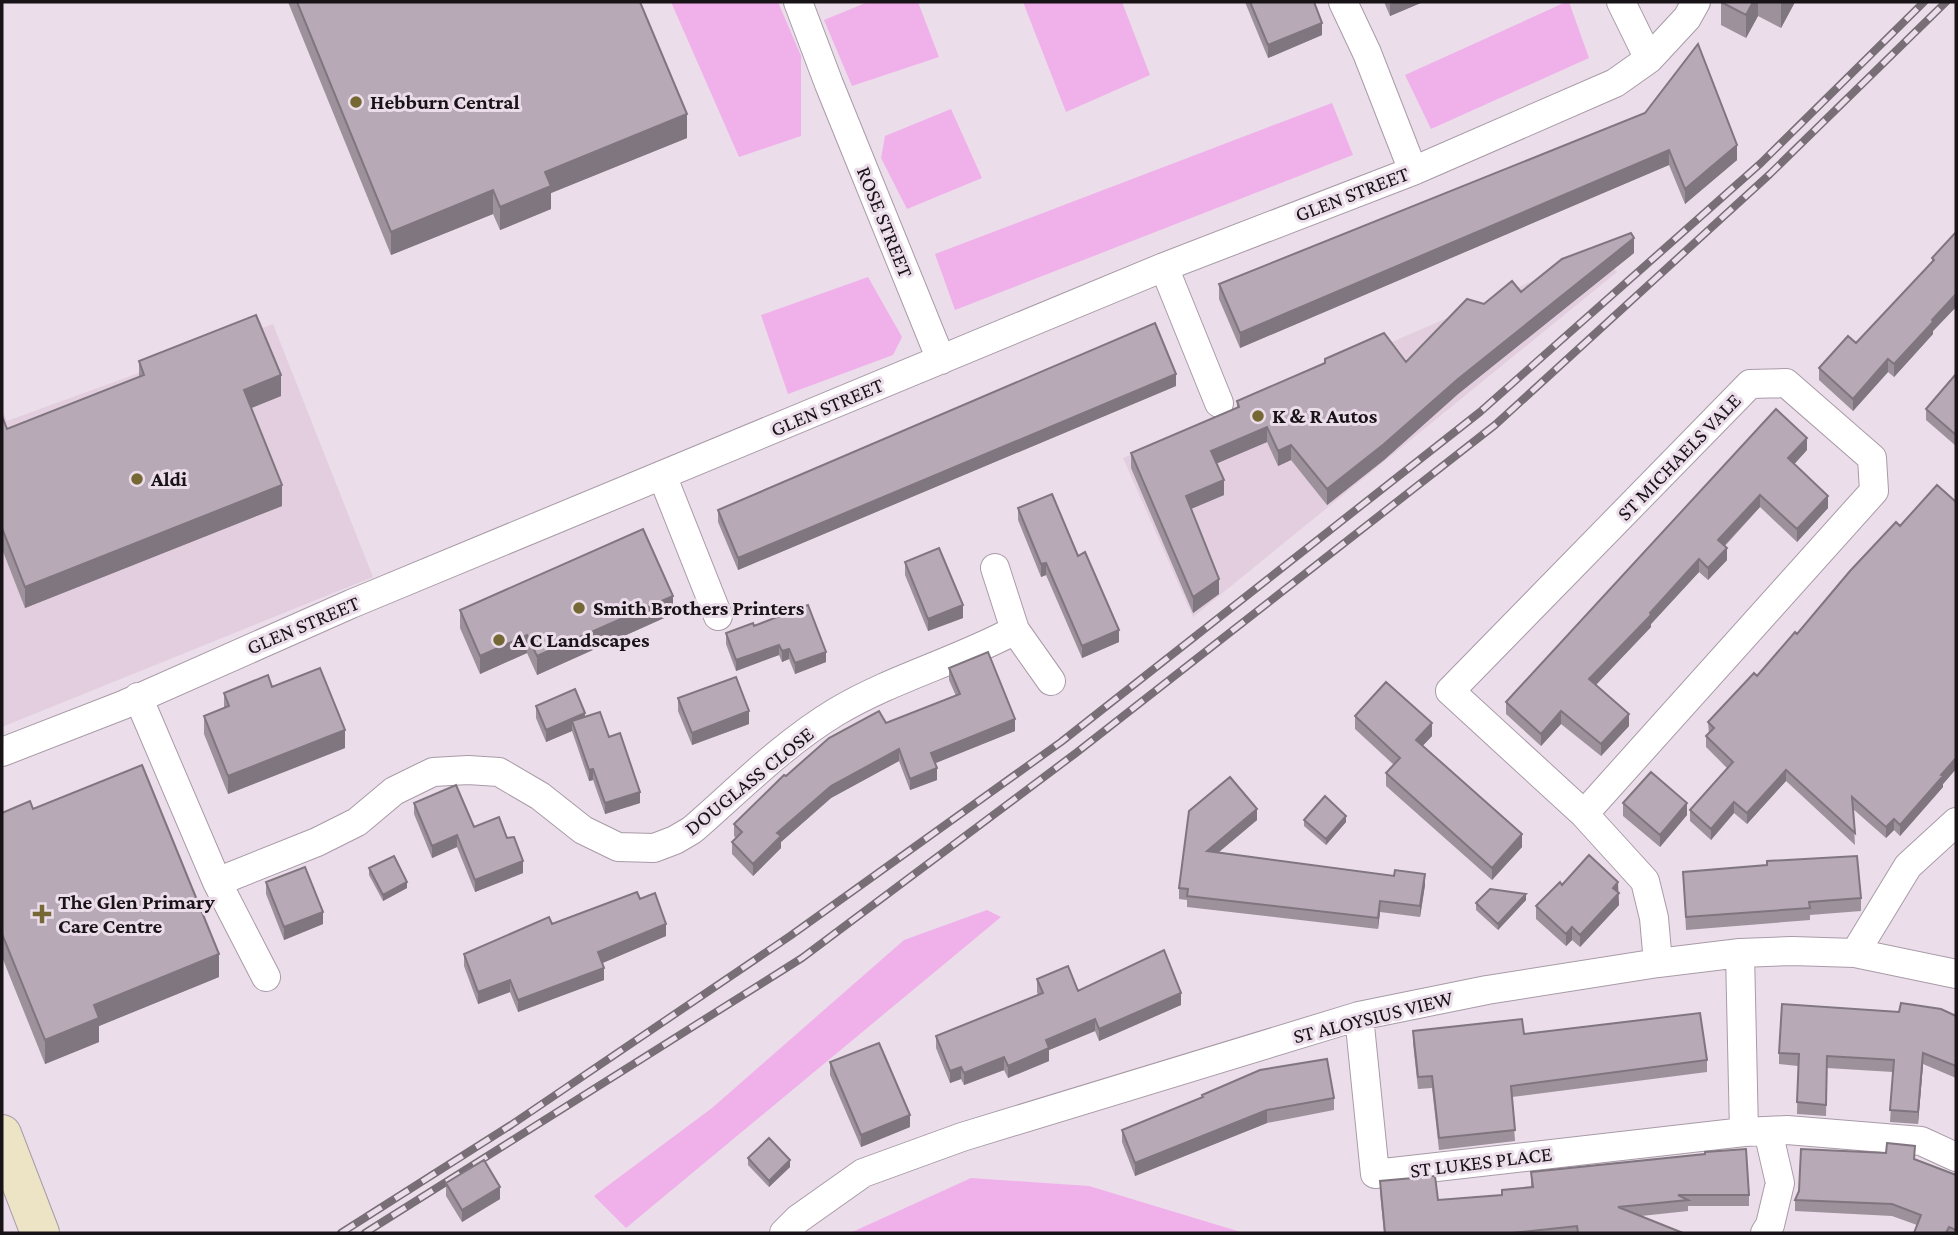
<svg xmlns="http://www.w3.org/2000/svg" width="1958" height="1235" font-family="'Crimson Pro',serif">
<style>
.built{fill:#e3cee0}
.green{fill:#f0b1eb}
.lines{fill:none;stroke-linecap:round;stroke-linejoin:round}
.street-casing{stroke:#a89ba7;stroke-width:30}
.secondary-casing{stroke:#a89ba7;stroke-width:40}
.street{stroke:#fff;stroke-width:28}
.secondary{stroke:#ece4c5;stroke-width:38}
.rail-casing{stroke:#776e76;stroke-width:8}
.rail{stroke:#ebddea;stroke-width:5;stroke-dasharray:16;stroke-linecap:butt}
.wall{fill:#9d919c}
.shaded-wall{fill:#80767f}
.building{fill:#b7a9b5;stroke:#80767f;stroke-width:2}
.poi-dot{fill:#766835;stroke:#ebddea;stroke-width:2.5}
.labels{text-anchor:middle;stroke-width:6;stroke-linejoin:round;paint-order:stroke}
.poi-label{font-size:21px;font-weight:bold;fill:#181317;stroke:#ebddea;text-anchor:start}
.street-label{font-size:21px;fill:#181317;stroke:#ebddea}
</style>
<rect width="100%" height="100%" fill="#ebddea"/>
<path class="built" d="M1600 252 1617 272 1193 617 1123 458Z
M273 324 373 577 2 727V408L7 421Z"/>
<path class="green" d="M671 2H778L801 56V136L739 157Z
M868 2H918L939 57 852 86 824 20Z
M1023 2H1122L1150 75 1066 112Z
M1566 2H1569L1589 58 1431 129 1405 75Z
M1332 103 1353 155 955 310 935 254Z
M951 109 982 178 907 209 881 158 885 136Z
M868 277 902 337 893 355 788 394 761 315Z
M987 910 1001 917 626 1228 594 1196 712 1108 904 940Z
M971 1178 1089 1186 1244 1233H850Z"/>
<g class="lines">
<defs>
<path id="street" d="M798 2 829 84 941 360
M1343 2 1367 53 1413 171
M1621 2 1649 59
M1164 267 1219 403
M662 475 718 616
M1015 630 1051 681
M138 697 217 882 266 977
M2 752 123 705 351 604 1164 267 1413 171 1615 83 1649 59 1687 18 1696 2
M1584 814 1874 491 1872 458 1786 383 1750 384 1450 691 1584 814 1645 881 1654 918 1658 963
M217 882 317 842 357 822 394 791 433 772 468 770 499 772 540 796 583 830 618 847 654 848 675 840 692 830C738 790 783 744 836 712 893 678 958 661 1015 630L995 568
M1740 953 1744 1132
M1855 953 1908 866 1956 822
M1359 1016 1375 1174 1744 1132 1787 1130 1921 1141 1956 1157
M784 1233 798 1219 863 1173 962 1137 1359 1016 1487 990 1658 963 1740 953 1792 951 1855 953 1956 974
M1765 1233 1770 1225 1780 1183 1768 1131"/>
<path id="secondary" d="M2 1134 40 1233"/>
</defs>
<use href="#street" class="street-casing"/>
<use href="#secondary" class="secondary-casing"/>
<use href="#street" class="street"/>
<use href="#secondary" class="secondary"/>
<defs>
<path id="rail" d="M341 1233 511 1125 790 936 1061 742 1480 412 1761 163 1924 2
M365 1233 802 958 1076 753 1495 425 1770 174 1946 2"/>
</defs>
<use href="#rail" class="rail-casing"/>
<use href="#rail" class="rail"/>
</g>
<path class="wall" d="M288 2H640L687 138 551 193V209L500 230 493 214 391 255Z
M1245 2H1314L1322 35 1268 58Z
M1384 2H1423L1390 16Z
M1721 2H1795L1781 28 1758 16 1746 38 1721 25Z
M1645 113 1737 160 1685 204 1669 165 1240 348 1219 299V284Z
M1956 232V307L1933 331V334L1894 377 1888 372 1853 411 1819 380V368L1856 343 1932 262V258Z
M1634 253 1458 394 1384 460 1327 505 1291 460 1278 466 1267 442 1217 463 1224 495 1191 509 1219 594 1193 613 1131 468V453L1237 408V401L1406 362 1484 304Z
M139 361 281 396 251 408 282 506 25 608 2 549V416L7 429 139 377Z
M1956 374V446L1926 420V409Z
M1176 386 738 570 718 522V510Z
M1807 450 1794 464 1828 508 1797 542 1760 507 1725 546 1727 560 1708 580 1699 572 1651 624V627L1596 685 1629 726 1601 756 1561 724 1541 746 1506 714V702Z
M1956 502V769L1943 784V787L1900 836 1894 830 1886 838 1853 809 1855 845 1786 781 1747 824 1734 813 1711 840 1690 821V810L1727 768 1706 747V736L1709 734 1708 722 1757 676 1900 526Z
M1018 508 1078 556 1119 642 1082 658 1046 575 1041 577 1018 520Z
M905 562 963 618 928 631 905 575Z
M460 610 673 614 537 675 527 653 480 674 460 628Z
M754 626 826 662 795 674 789 659 782 662 779 655 736 671 726 644V633Z
M949 668 1015 731 935 763 937 780 910 790 899 761 831 798 781 842V848L753 876 732 854V842L736 838 734 836V824L786 776 886 723 956 696 949 680Z
M272 687 345 748 228 794 204 734V716L224 708V693Z
M678 698 749 724 692 745 678 711Z
M536 706 585 717 609 737 640 803 605 814 593 780 589 781 572 731 546 742 536 718Z
M1355 716 1432 736 1422 746 1522 847 1492 880 1386 786V773L1394 765 1355 729Z
M414 803 474 827 507 838 523 873 475 892 457 847 432 858 414 814Z
M1623 803 1687 815 1660 847 1623 816Z
M33 809 219 977 99 1026V1042L45 1064 2 957V813Z
M1189 811 1257 820 1219 852 1425 885 1420 917 1380 912 1378 929 1187 907V900L1179 899V888Z
M1304 820 1346 822 1326 845 1304 826Z
M369 868 407 888 383 901 369 875Z
M1683 872 1861 898V911L1810 915V920L1686 930Z
M266 882 323 924 284 940 266 894Z
M1562 885 1618 892 1619 905 1580 947 1572 940 1566 946 1536 919V906Z
M640 899 666 936 602 963 604 980 518 1012 510 992 478 1004 464 966V954L552 924Z
M1526 900 1498 930 1476 910V903Z
M1037 979 1078 991 1181 1005 1099 1041 1095 1031 1049 1050V1061L1008 1078 1004 1070 964 1085 961 1079 950 1083 936 1048V1036L1038 995 1037 992Z
M1956 1016V1078L1923 1064 1918 1124 1890 1122 1893 1072 1827 1068 1826 1116 1797 1114 1798 1066 1779 1064V1053Z
M1413 1031 1524 1034 1707 1060V1072L1512 1097 1515 1141 1439 1150 1432 1088 1418 1089 1413 1043Z
M830 1062 910 1127 861 1147 830 1075Z
M1202 1095 1334 1098V1110L1267 1123 1135 1176 1122 1142V1130L1202 1098Z
M748 1158 790 1167 769 1187 748 1165Z
M1915 1159 1956 1175V1233H1914L1917 1225 1892 1216 1795 1211V1200Z
M1531 1172 1749 1195V1206H1688V1211L1641 1216 1683 1233H1384L1380 1192V1181L1438 1200 1502 1195 1531 1187Z
M446 1183 500 1199 462 1222 446 1196Z"/>
<path class="shaded-wall" d="M1395 2H1423L1390 16V4Z
M1753 2H1758V16L1746 38V15Z
M1782 2H1795L1781 28V4Z
M1322 23V35L1268 58V45Z
M687 114V138L551 193V209L500 230V207L545 172Z
M1737 145V160L1685 204V189Z
M1669 150V165L1240 348V333Z
M493 190V214L391 255V232Z
M1634 238V253L1458 394 1384 460 1327 505V489L1458 379Z
M1956 294V307L1933 331V334L1894 377V364L1932 320Z
M1888 359V372L1853 411V399Z
M1176 374V386L738 570V558Z
M281 375V396L244 411V390Z
M1267 427V442L1211 466V451Z
M1807 438V450L1788 471V458Z
M1291 445V460L1278 466V451Z
M1224 480V495L1186 511V496Z
M282 485V506L25 608V587Z
M1760 495V507L1718 552V540Z
M1828 496V508L1797 542V529Z
M1727 548V560L1708 580V568Z
M1699 559V572L1651 624V627L1589 692V679Z
M1046 563V575L1041 577V564Z
M1219 579V594L1193 613V597Z
M673 596V614L537 675V656Z
M963 605V618L928 631V619Z
M1119 630V642L1082 658V646Z
M527 635V653L480 674V656Z
M779 645V655L736 671V660Z
M789 649V659L782 662V651Z
M826 652V662L795 674V663Z
M749 711V724L692 745V733Z
M1561 711V724L1541 746V734Z
M585 713V726L572 721V731L546 742V730Z
M1629 714V726L1601 756V744Z
M1015 719V731L931 765V753Z
M1432 723V736L1416 753V740Z
M345 730V748L228 794V776Z
M899 749V761L831 798 781 842V848L753 876V864L777 833 831 786Z
M1956 758V769L1943 784V787L1900 836V825L1941 775Z
M937 768V780L910 790V779Z
M593 769V780L589 781V770Z
M1786 770V781L1747 824V813Z
M640 792V803L605 814V803Z
M1734 802V813L1711 840V829Z
M1687 803V815L1660 847V835Z
M1257 809V820L1207 862V851Z
M1346 816V822L1326 845V839Z
M1894 819V830L1886 838V827Z
M1522 834V847L1492 880V868Z
M457 835V847L432 858V846Z
M523 861V873L475 892V880Z
M1425 874V885L1420 917V906Z
M407 882V888L383 901V895Z
M1618 882 1619 905 1580 947V935Z
M1526 894V900L1498 930V924Z
M1380 901V912L1378 929V918Z
M323 912V924L284 940V927Z
M666 924V936L598 965V952Z
M1572 927V940L1566 946V934Z
M219 954V977L99 1026V1042L45 1064V1040L94 1005Z
M604 968V980L518 1012V1000Z
M510 980V992L478 1004V992Z
M1181 993V1005L1099 1041V1029Z
M1095 1019V1031L1049 1050V1061L1008 1078V1066L1046 1040Z
M1923 1053V1064L1918 1124V1112Z
M1004 1057V1070L964 1085V1073Z
M961 1067V1079L950 1083V1071Z
M1267 1110V1123L1135 1176V1163Z
M910 1115V1127L861 1147V1135Z
M790 1160V1167L769 1187V1181Z
M500 1187V1199L462 1222V1210Z"/>
<path class="building" d="M297 2H640L687 114 545 172 551 186 500 207 493 190 391 232Z
M1250 2H1314L1322 23 1268 45Z
M1721 2H1753L1746 15Z
M1698 44 1737 145 1685 189 1669 150 1240 333 1219 284 1645 113Z
M1956 232V294L1932 320 1933 322 1894 364 1888 359 1853 399 1819 368 1848 336 1856 343 1934 260 1932 258Z
M1631 233 1634 238 1458 379 1384 444 1327 489 1291 445 1278 451 1267 427 1211 451 1224 480 1186 496 1219 579 1193 597 1131 453 1239 407 1237 401 1325 363V359L1384 333 1406 362 1467 299 1484 304 1512 281 1521 292 1562 259Z
M256 315 281 375 244 390 282 485 25 587 2 528V416L7 429 144 375 139 361Z
M1155 323 1176 374 738 558 718 510Z
M1956 374V435L1926 409Z
M1776 409 1807 438 1788 458 1828 496 1797 529 1760 495 1718 540 1727 548 1708 568 1699 559 1650 613 1651 615 1589 679 1629 714 1601 744 1561 711 1541 734 1506 702Z
M1937 485 1956 502V758L1941 775 1943 776 1900 825 1894 819 1886 827 1852 797 1855 833 1786 770 1747 813 1734 802 1711 829 1690 810 1733 762 1706 736 1714 728 1708 722 1754 673 1757 676 1795 632 1797 634 1850 571 1896 522 1900 526Z
M1052 494 1078 556 1085 552 1119 630 1082 646 1046 563 1041 564 1018 508Z
M643 529 673 596 537 656 527 635 480 656 460 610Z
M939 548 963 605 928 619 905 562Z
M808 605 826 652 795 663 789 649 782 651 779 645 736 660 726 633 753 623 754 626Z
M988 652 1015 719 931 753 937 768 910 779 899 749 831 786 777 833 781 836 753 864 732 842 742 832 734 824 784 775 786 776 829 738 879 711 886 723 960 694 949 668Z
M320 668 345 730 228 776 204 716 229 706 224 693 268 675 272 687Z
M736 677 749 711 692 733 678 698Z
M1386 682 1432 723 1416 740 1522 834 1492 868 1386 773 1400 758 1355 716Z
M575 689 585 713 546 730 536 706Z
M600 712 609 737 620 733 640 792 605 803 593 769 589 770 572 721Z
M142 765 219 954 94 1005 99 1018 45 1040 2 934V813L30 801 33 809Z
M1651 772 1687 803 1660 835 1623 803Z
M1230 777 1257 809 1207 851 1394 876 1395 870 1425 874 1420 906 1380 901 1378 918 1187 896 1188 889 1179 888 1189 811Z
M456 785 474 827 499 817 507 838 514 837 523 861 475 880 457 835 432 846 414 803Z
M1325 796 1346 816 1326 839 1304 820Z
M1589 855 1618 882 1613 888 1619 893 1580 935 1572 927 1566 934 1536 906 1560 882 1562 885Z
M394 856 407 882 383 895 369 868Z
M1857 856 1861 898 1809 902 1810 908 1686 917 1683 872 1767 865V861Z
M305 867 323 912 284 927 266 882Z
M1490 889 1526 894 1498 924 1476 903Z
M637 892 640 899 655 893 666 924 598 952 604 968 518 1000 510 980 478 992 464 954 549 917 552 924Z
M1164 950 1181 993 1099 1029 1095 1019 1046 1040 1049 1048 1008 1066 1004 1057 964 1073 961 1067 950 1071 936 1036 1043 993 1037 979 1068 966 1078 991Z
M1901 1003 1941 1009 1956 1016V1066L1923 1053 1918 1112 1890 1110 1894 1060 1827 1056 1826 1105 1797 1102 1799 1054 1779 1053 1782 1004 1899 1012Z
M1700 1013 1707 1060 1511 1086 1515 1130 1439 1138 1432 1076 1418 1077 1413 1031 1522 1019 1524 1034Z
M879 1043 910 1115 861 1135 830 1062Z
M1327 1059 1334 1098 1267 1110 1135 1163 1122 1130 1203 1097 1202 1095 1260 1070Z
M769 1138 790 1160 769 1181 748 1158Z
M1887 1143 1915 1146 1914 1159 1956 1175V1230L1949 1227 1946 1233H1914L1921 1215 1892 1204 1795 1200 1799 1191 1801 1149 1886 1153Z
M1746 1149 1749 1195H1678L1688 1200 1618 1207 1683 1233H1578L1577 1226 1512 1233H1385L1380 1181 1435 1176 1438 1200 1502 1195V1190L1533 1187 1531 1172 1705 1154V1152Z
M484 1160 500 1187 462 1210 446 1183Z"/>
<g class="poi-dot">
<circle cx="356" cy="102" r="7"/>
<circle cx="1258" cy="416" r="7"/>
<circle cx="137" cy="479" r="7"/>
<circle cx="579" cy="608" r="7"/>
<circle cx="499" cy="640" r="7"/>
<path d="M38.5 903.5h7v7h7v7h-7v7h-7v-7h-7v-7h7z"/>
</g>
<g class="labels">
<g class="poi-label">
<text x="370" y="109">Hebburn Central</text>
<text x="1272" y="423">K &amp; R Autos</text>
<text x="151" y="486">Aldi</text>
<text x="593" y="615">Smith Brothers Printers</text>
<text x="513" y="647">A C Landscapes</text>
<text x="58" y="909">The Glen Primary<tspan x="58" dy="24">Care Centre</tspan></text>
</g>
<g class="street-label">
<text transform="translate(1352 194) rotate(-21)" y="7">GLEN STREET</text>
<text transform="translate(885 222) rotate(68)" y="7">ROSE STREET</text>
<text transform="translate(827 407) rotate(-23)" y="7">GLEN STREET</text>
<text transform="translate(1679 457) rotate(-46)" y="7">ST MICHAELS VALE</text>
<text transform="translate(303 625) rotate(-23)" y="7">GLEN STREET</text>
<text transform="translate(749 781) rotate(-39)" y="7">DOUGLASS CLOSE</text>
<text transform="translate(1373 1017) rotate(-14)" y="7">ST ALOYSIUS VIEW</text>
<text transform="translate(1481 1162) rotate(-7)" y="7">ST LUKES PLACE</text>
</g>
</g>
<rect width="1958" height="1235" fill="none" stroke="#181317" stroke-width="7"/>
</svg>
